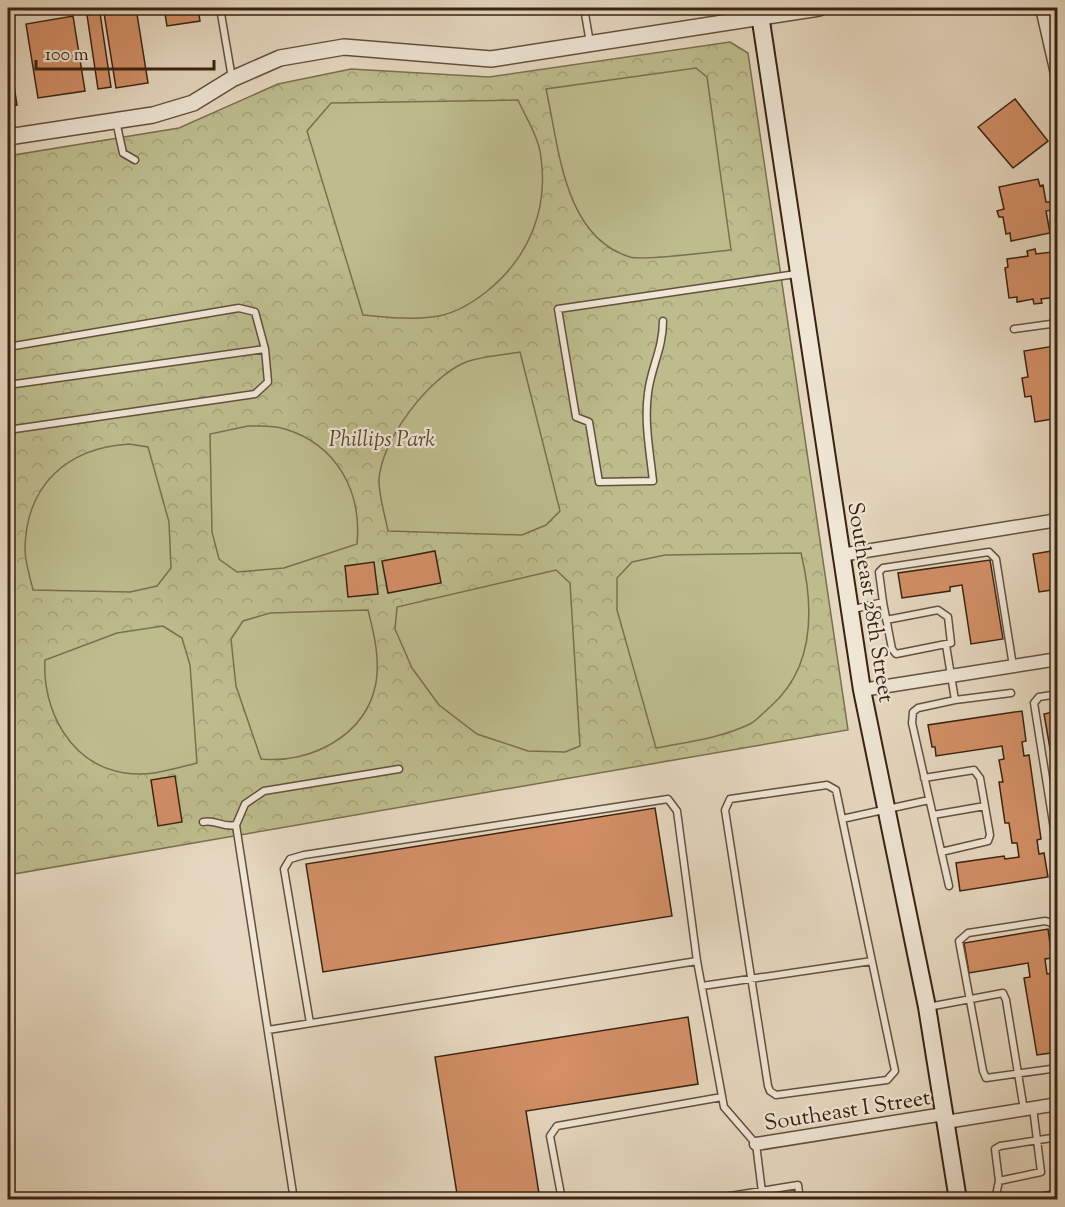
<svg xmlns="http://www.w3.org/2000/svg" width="1065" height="1207" font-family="'Sorts Mill Goudy',serif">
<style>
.park{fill:url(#park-crowns);stroke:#7b6f4e;stroke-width:1.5}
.garden{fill:#bdbc8d;stroke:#7b6f4e;stroke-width:1.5}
.building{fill:#d38f66;stroke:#392210;stroke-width:1.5}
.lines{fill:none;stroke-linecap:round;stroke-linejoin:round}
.service-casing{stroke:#64503c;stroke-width:9}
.minor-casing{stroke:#64503c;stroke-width:15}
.tertiary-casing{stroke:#64503c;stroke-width:18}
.secondary-casing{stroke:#392210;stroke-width:20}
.service{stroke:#efe6d6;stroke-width:6}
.minor{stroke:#efe6d6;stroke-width:12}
.tertiary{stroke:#efe6d6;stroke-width:15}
.secondary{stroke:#efe6d6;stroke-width:16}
.labels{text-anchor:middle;stroke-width:4.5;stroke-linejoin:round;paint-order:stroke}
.park-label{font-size:22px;font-style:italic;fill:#5a482f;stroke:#efe6d6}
.street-label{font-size:22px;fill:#392210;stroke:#efe6d6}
</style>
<defs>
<pattern id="park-crowns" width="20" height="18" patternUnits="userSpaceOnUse" patternTransform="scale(1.5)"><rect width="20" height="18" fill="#bdbc8d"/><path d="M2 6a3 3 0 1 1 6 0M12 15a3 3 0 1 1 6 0" fill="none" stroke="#a3a179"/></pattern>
</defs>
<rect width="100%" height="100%" fill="#e6d8c0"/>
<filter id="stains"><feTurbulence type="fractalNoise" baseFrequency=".00333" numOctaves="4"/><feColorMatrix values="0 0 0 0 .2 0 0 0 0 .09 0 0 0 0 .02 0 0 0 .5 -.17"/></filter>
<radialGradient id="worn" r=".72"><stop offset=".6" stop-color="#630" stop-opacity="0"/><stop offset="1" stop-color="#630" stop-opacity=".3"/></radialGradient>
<path class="park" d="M730 42 748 53 848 730 8 875V156L179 128 278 84 351 69 489 77Z"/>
<path class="garden" d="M696 68 707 77 731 250C710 252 646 261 630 257 563 237 559 146 546 89Z
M518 100C525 116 537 134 540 151 550 207 530 257 486 292 471 304 451 315 432 317 409 320 386 317 363 315L307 131 331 103Z
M520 352 560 511 546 525 522 535 388 531C385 515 379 497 379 481 380 441 429 377 466 362 482 356 503 355 520 352Z
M248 426C260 426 274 425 285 429 337 445 362 491 357 544L284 568 237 572 219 559 212 532 210 434Z
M129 444 148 447 169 522 171 568 157 586 130 592 33 590C30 577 25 562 25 549 26 485 67 448 129 444Z
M801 553C814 607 815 667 771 706 764 712 757 720 750 724 721 738 687 742 656 748L617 610V578L632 562 665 555Z
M556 570 570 583 580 746 565 752 528 751 477 734 439 705 412 668 395 629 397 607Z
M368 610C374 634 380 657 376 683 366 736 310 764 261 759L236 686 231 639 243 621 270 613Z
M163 626 182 638 190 665 197 763C173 769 150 777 125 773 71 765 42 711 45 660L117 633Z"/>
<path class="building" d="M136 8 148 83 116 88 104 13Z
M164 8H198L200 21 167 26Z
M100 13 111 87 98 89 87 15Z
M73 16 85 91 38 98 26 24Z
M8 49 17 105 8 106Z
M1015 99 1048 141 1013 168 978 127Z
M1038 179 1040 186 1043 185 1046 202H1050L1052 210 1046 211 1050 233 1011 241 1010 233 1006 234 1003 217H999L997 211 1004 209 999 187Z
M1035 249 1036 254 1052 252V256L1058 255V297L1041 299 1042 303 1034 304 1033 299 1017 302V297L1009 298 1005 268 1008 267 1007 259 1028 256 1027 251Z
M1054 346 1058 368V418L1035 422 1031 396 1025 397 1022 378 1028 377 1024 351Z
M1058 550V589L1039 592 1033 554Z
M435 551 441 583 388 593 382 561Z
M990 560 1003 639 971 644 962 585 950 587V591L902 598 898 573Z
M374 562 378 594 348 597 345 566Z
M1022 711 1026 741 1022 742 1024 756 1029 755 1041 839 1037 840 1039 854 1044 853 1048 877 960 891 956 863 1004 856 1005 859 1019 857 1017 843H1012L1009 823H1005L999 782H1003L999 760 1004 759 1002 746 936 756 935 747H932L928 725Z
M1058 711V782L1056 783 1044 714Z
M175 776 182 822 158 826 151 780Z
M655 808 672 916 323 972 306 864Z
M1048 929 1052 958 1045 959 1047 974 1054 973 1058 993V1052L1037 1055 1024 978 1030 977 1028 963 969 973 964 943Z
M688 1017 698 1084 526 1111 540 1200H458L435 1057Z
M1058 1147V1186L1052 1148Z
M1058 1190V1200H1016L1015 1197Z"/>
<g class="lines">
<defs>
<path id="service" d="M220 8 232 78
M584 8 590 43
M116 121 123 153 135 160
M663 321C663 349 651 367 648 393 644 422 650 453 653 481L599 482 589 422 576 417 558 309 796 274
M1014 329 1058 323
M8 347 239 308 255 312 265 349 268 382 255 394 8 430
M8 385 265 349
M883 602 892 649 896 654 951 643 948 617 938 610 886 620
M850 610 883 602 879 572 883 568 989 552 996 559 1013 666
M1058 627V644
M946 645 955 700 1011 693
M1058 694 1039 697 1034 703 1058 854
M924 778 974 770 980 778 990 835 988 841 941 852
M827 785 836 790 895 1071 887 1080 776 1095 770 1091 768 1086 725 810 730 799Z
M933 815 985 806
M842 819 929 800
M203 822C215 819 223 828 236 825
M949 886 912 723 913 712 918 708 955 700
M1058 936C1056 927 1055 923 1045 921L968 933 959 941 983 1071 986 1078 1058 1068
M702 986 872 961
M928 1007 1003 993 1006 1000 1024 1110
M310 1023 284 869 290 859 304 855 668 799 677 811 697 961
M268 1030 697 961 724 1107 756 1144 763 1200
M999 1181 995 1149 1000 1146 1058 1137
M294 1200 236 825 245 804 264 791 399 769
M562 1200 550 1136 557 1126 722 1097
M705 1200 798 1185 800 1200
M995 1200 999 1181 1041 1172 1033 1108"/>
<path id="minor" d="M1042 8 1058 78
M841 555 1058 520
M862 690 1058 659
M946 1122 1058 1104
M756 1144 944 1114"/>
<path id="tertiary" d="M8 137 153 115 193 103 232 79 280 58 344 47 491 59 819 8"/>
<path id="secondary" d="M759 8 862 690 927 1007 958 1200"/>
</defs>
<use href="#service" class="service-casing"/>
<use href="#minor" class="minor-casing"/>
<use href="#tertiary" class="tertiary-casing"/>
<use href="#secondary" class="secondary-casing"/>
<use href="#service" class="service"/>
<use href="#minor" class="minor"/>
<use href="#tertiary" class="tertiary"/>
<use href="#secondary" class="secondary"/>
</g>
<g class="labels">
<g class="park-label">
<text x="382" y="446">Phillips Park</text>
</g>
<g class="street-label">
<text transform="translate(872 602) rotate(81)" y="8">Southeast 28th Street</text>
<text transform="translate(847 1109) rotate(-9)" y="8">Southeast I Street</text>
</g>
</g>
<rect width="1065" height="1207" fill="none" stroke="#e6d8c0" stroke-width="30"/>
<rect x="9" y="9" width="1047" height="1189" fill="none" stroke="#392210" stroke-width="3"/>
<rect x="15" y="15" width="1035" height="1177" fill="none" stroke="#392210" stroke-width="1.5"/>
<path d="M36 60v9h178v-9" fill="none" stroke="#392210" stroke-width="3"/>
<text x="45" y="60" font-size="18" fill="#392210" stroke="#efe6d6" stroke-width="4.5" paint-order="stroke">100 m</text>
<rect width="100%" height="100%" filter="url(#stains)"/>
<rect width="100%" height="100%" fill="url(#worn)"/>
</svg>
